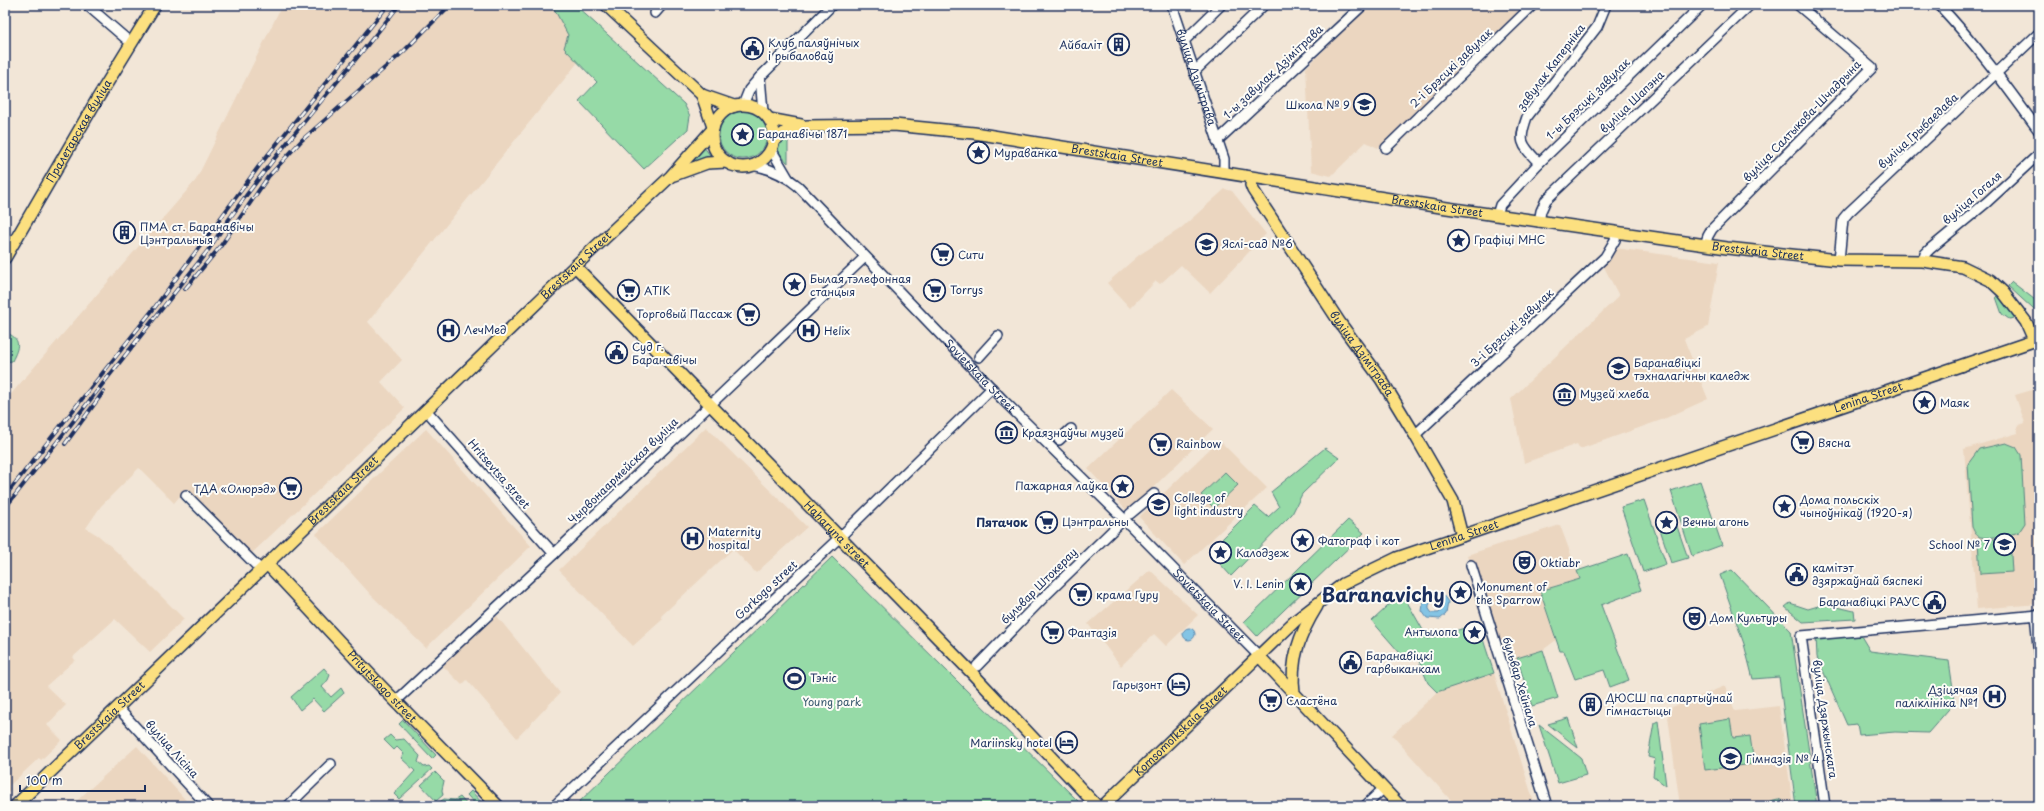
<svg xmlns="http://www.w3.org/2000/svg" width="2044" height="811" font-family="'Playpen Sans',sans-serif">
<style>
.built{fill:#ebd6c0}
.green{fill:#96daa7;stroke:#588482}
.water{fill:#84c4e4;stroke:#5a88ae;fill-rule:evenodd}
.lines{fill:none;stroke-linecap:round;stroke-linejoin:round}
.minor-casing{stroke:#1b2f5e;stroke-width:12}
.major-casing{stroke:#1b2f5e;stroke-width:14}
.minor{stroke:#fdfcf7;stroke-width:9}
.major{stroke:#fce080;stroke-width:11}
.rail-casing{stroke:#1b2f5e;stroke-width:4}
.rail{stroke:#fdfcf7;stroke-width:2.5;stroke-dasharray:8;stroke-linecap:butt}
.labels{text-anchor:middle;stroke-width:4;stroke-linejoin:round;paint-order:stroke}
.poi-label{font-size:11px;fill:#1b2f5e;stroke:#fdfcf7;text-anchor:start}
.street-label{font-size:11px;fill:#1b2f5e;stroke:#fdfcf7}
.park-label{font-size:11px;fill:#3a5a70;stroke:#fdfcf7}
.neighbourhood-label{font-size:12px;font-weight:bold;fill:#1b2f5e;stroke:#fdfcf7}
.town-label{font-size:19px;font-weight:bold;fill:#1b2f5e;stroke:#fdfcf7}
</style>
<rect width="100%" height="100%" fill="#f2e6d7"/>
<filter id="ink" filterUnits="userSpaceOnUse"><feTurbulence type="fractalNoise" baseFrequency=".025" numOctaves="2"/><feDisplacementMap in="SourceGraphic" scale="8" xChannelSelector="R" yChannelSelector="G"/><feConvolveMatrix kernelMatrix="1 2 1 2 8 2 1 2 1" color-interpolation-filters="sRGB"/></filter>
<g filter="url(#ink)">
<path class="built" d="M282 5H564L579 61 368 322 402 360 381 382 405 408 250 555 186 489 174 503 139 468 101 506 86 528 99 536 118 553 184 619 150 652 115 619 73 657 75 660 46 686 66 705 47 725 62 740 41 760 39 758 9 786 11 789 5 796V401L196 180Z
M1369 5H1527L1378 148 1366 142 1331 176 1311 171 1306 68Z
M1225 189 1232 191 1266 234 1210 293 1181 265 1160 284 1156 281 1130 308 1107 283 1139 255 1180 229Z
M1615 248 1719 262 1708 327 1684 339 1708 399 1664 419 1580 449 1577 444 1524 463 1511 399 1619 296 1603 265Z
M2039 388V604L1977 609 1964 449 2018 433 2017 426 2025 423 2015 395Z
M1171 390 1213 429 1128 512 1088 469Z
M706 427 807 527 756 573 733 549 661 616 663 619 633 646 559 570Z
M426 429 531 546 426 648 371 595 316 534Z
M1219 440 1267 488 1184 565 1139 517Z
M1560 525 1580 579 1540 591 1556 640 1543 650 1517 658 1518 667 1508 670 1467 555Z
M1150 570 1198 615 1166 646 1154 634 1121 666 1088 624Z
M496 615 560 693 517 738 467 680 462 685 442 665Z
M1494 673 1535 806H1456L1392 735 1437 692Z
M1725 686 1735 711 1779 706 1793 806H1680L1667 709Z
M137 746 191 806H71Z"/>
<path class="green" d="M552 5H575L684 104 690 116 688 129 644 169 579 101 597 82 564 48 568 35Z
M719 135a24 24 0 1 1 48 0a24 24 0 1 1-48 0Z
M788 136V163C777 151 773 147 788 136Z
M703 146 713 159 684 166Z
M2012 282 2039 303V308L2033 309 2008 286Z
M2000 294 2016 318 2009 319 2002 314 1996 297Z
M5 332C22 339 19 347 12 361L5 362Z
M2006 443 2016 447 2021 455 2025 523 2019 532C2011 535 1989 539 1980 537 1976 536 1974 531 1972 527L1968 464 1979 449Z
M1325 448 1339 458 1302 494 1292 514 1231 576 1209 552 1255 506 1268 517 1279 507 1271 492Z
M1225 472 1238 485 1214 508 1201 495Z
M1700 481 1722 545 1692 556 1671 491Z
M1644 500 1666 564 1643 572 1621 507Z
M1673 515 1688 558 1671 563 1657 520 1660 519 1663 528 1673 525 1670 516Z
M1348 520 1364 533 1257 636 1244 622Z
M2010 538 2012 572 1980 574 1978 540Z
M1628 554 1641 590 1601 605 1629 680 1610 687 1604 670 1575 679 1564 651H1560L1540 591 1580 579 1577 571Z
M832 557 1083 806H575Z
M1732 570 1791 631 1817 806H1796L1779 677 1753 679 1744 644 1720 575Z
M1402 593 1428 639 1478 624 1494 673 1437 692 1428 683 1417 656 1406 660 1372 621Z
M1790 603 1808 609 1825 604 1854 611 1855 619 1803 622 1785 607Z
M1816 636H1861L1870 651 1949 661 1955 702 1928 733 1895 732 1859 735 1857 724 1847 725 1817 657Z
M1543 650 1558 698 1532 706 1517 658Z
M324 668 330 675 328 680 322 687 331 697 341 688 344 693 324 711 313 699 300 710 291 697Z
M1568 718 1578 748 1548 724Z
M1730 719 1733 738 1750 736 1754 764 1705 770 1699 724Z
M403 720 436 755 432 759 399 724Z
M1658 721 1666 786 1653 776 1655 759 1648 757 1654 723Z
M1539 725 1581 758 1586 775 1558 783Z
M390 735 395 740 404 739 420 756 418 762 424 767 429 766 432 769 399 799 394 794 415 771 401 758 404 754 397 747 394 750 384 740Z
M435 772 444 781 442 790 443 795 436 801 421 785Z
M471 791 485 806H477L467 795Z
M460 797 468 806H441L438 803 444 799 455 800Z
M1778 799 1783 801 1787 806H1766L1770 801Z"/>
<path class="water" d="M1431 593 1443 595 1448 602 1446 614 1440 619 1427 618 1422 611 1424 598ZM1433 600H1438L1442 605V609L1439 613H1432L1429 609V605Z
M1183 634a6 6 0 1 1 12 0a6 6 0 1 1-12 0Z"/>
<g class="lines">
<defs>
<g id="minor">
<path d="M87 5 131 43"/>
<path id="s1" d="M1172 5 1224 159V173"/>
<path d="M1939 5C1976 44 2007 87 2039 131"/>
<path d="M655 13 662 5"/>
<path d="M1184 41 1221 5"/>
<path d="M1194 72 1264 5"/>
<path d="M760 77 763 112"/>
<path d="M743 105 749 90 760 77 832 5"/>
<path d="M1217 141 1363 5"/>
<path d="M1386 148 1533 5"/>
<path d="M771 149 788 178"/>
<path d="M1539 163C1521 144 1518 142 1527 117L1597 27 1606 5"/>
<path id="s2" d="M752 165C769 168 785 175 798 186L1004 401 1124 519 1259 656"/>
<path d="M1497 215 1500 205 1539 163 1702 5"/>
<path d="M1539 222 1541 211 1546 200 1750 5"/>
<path d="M1705 245 1708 236 1712 229 1872 68 1798 5"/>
<path d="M1839 260 1843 219 1848 213 2039 33"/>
<path d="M1923 261 1925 254 1930 249 1987 202 2039 154"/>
<path d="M979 357 998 336"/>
<path d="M426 410 554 554"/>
<path d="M1415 435 1605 257 1615 240 1616 233"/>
<path d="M1059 440 1071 429"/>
<path d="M186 495 261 570"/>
<path d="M1130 514 1154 494"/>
<path d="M1471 565 1547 806"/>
<path d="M2035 615 2039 656"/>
<path d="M977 666 1046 595 1119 524"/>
<path d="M396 701 554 554 865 257"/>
<path d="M118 708 208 806"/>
<path d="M288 806 331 764"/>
<path d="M554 806 840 537 992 388"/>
<path d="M1365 806 1383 789"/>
<path d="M1825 806 1801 636 2039 615"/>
</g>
<g id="major">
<path d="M606 5 702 95 734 106"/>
<path d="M702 95 713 127"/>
<circle cx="743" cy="136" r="31"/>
<path d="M769 119 801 125"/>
<path id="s3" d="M773 141 787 131 807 126 894 125 974 133 1447 208 1727 248 1839 260 1923 261 1963 267 1990 280 2003 292 2026 322 2034 340"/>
<path d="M674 175 707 163 727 162"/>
<path id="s4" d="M1253 178 1251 185 1253 190 1340 323 1381 379 1415 435 1453 501 1462 536"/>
<path id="s5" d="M5 258 96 101 155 5"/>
<path id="s6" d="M575 266 971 672 1097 806"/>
<path id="s7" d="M267 564 379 684 498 806"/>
<path d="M1259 656 1400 806"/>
<path d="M1294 694C1290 660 1299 635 1317 606"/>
<path id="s8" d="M15 806 267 564 575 266 671 176 713 129"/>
<path id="s9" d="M1103 806 1295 621 1343 584 1397 558 2039 339"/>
</g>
</defs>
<use href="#minor" class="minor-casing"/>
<use href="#major" class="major-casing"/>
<use href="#minor" class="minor"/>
<use href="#major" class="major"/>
<defs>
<path id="rail" d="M185 289 220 247 268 177 302 140 403 52 450 5
M65 444 104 391
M5 496 155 307 259 166 388 5
M5 508 209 249C265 162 336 87 399 5"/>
</defs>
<use href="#rail" class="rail-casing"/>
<use href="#rail" class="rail"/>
</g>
</g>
<defs>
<symbol id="building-ring" viewBox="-11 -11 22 22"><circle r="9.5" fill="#fdfcf7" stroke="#1b2f5e" stroke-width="1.5"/><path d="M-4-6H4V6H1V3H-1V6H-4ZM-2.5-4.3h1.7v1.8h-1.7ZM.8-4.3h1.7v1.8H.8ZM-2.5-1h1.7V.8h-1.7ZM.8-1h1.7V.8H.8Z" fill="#1b2f5e"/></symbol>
<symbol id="civic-ring" viewBox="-11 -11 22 22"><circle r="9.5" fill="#fdfcf7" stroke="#1b2f5e" stroke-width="1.5"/><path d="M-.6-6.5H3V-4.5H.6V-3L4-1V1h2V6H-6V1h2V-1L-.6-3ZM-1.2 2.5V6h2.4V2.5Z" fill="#1b2f5e"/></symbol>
<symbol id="school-ring" viewBox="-11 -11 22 22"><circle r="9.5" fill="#fdfcf7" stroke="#1b2f5e" stroke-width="1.5"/><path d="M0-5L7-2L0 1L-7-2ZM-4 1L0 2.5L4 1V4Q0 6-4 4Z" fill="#1b2f5e"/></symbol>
<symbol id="sight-ring" viewBox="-11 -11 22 22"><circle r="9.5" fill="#fdfcf7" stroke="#1b2f5e" stroke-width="1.5"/><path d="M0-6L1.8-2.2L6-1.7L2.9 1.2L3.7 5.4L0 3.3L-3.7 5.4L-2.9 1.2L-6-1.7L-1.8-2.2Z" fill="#1b2f5e"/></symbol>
<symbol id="supermarket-ring" viewBox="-11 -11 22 22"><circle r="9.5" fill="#fdfcf7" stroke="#1b2f5e" stroke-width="1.5"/><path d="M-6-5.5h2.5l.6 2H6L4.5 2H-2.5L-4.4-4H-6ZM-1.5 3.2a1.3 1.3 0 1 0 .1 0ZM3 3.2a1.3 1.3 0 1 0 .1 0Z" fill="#1b2f5e"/></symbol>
<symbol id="hospital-ring" viewBox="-11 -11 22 22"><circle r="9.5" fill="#fdfcf7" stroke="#1b2f5e" stroke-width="1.5"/><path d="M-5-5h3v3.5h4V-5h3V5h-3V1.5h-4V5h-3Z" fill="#1b2f5e"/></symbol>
<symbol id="university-ring" viewBox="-11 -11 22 22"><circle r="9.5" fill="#fdfcf7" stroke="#1b2f5e" stroke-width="1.5"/><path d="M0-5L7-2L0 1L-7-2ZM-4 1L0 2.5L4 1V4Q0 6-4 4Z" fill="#1b2f5e"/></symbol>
<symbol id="museum-ring" viewBox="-11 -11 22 22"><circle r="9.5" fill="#fdfcf7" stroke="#1b2f5e" stroke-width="1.5"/><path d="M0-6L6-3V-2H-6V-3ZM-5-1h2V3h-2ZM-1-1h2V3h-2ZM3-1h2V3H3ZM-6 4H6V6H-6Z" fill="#1b2f5e"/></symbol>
<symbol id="theatre-ring" viewBox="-11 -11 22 22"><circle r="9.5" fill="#fdfcf7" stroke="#1b2f5e" stroke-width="1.5"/><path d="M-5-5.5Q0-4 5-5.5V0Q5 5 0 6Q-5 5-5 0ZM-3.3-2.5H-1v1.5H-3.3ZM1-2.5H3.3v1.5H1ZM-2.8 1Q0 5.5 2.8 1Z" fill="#1b2f5e"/></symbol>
<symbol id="stadium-ring" viewBox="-11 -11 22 22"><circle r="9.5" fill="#fdfcf7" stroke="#1b2f5e" stroke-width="1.5"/><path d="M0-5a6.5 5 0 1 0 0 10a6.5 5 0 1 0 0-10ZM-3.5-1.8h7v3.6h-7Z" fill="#1b2f5e"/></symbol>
<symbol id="hotel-ring" viewBox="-11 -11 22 22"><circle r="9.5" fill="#fdfcf7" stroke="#1b2f5e" stroke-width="1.5"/><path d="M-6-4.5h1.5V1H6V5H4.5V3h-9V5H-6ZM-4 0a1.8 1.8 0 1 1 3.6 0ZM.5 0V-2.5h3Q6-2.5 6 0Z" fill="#1b2f5e"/></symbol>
</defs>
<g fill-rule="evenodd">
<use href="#building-ring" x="1106" y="32" width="25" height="25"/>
<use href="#civic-ring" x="740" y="36" width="25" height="25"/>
<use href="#school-ring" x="1352" y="92" width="25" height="25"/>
<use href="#sight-ring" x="730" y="122" width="25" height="25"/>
<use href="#sight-ring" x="966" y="140" width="25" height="25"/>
<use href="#building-ring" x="112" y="220" width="25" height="25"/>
<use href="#sight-ring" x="1446" y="228" width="25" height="25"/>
<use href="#school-ring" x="1194" y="232" width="25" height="25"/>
<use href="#supermarket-ring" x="930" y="242" width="25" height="25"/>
<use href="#sight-ring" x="782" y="272" width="25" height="25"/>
<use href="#supermarket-ring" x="922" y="278" width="25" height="25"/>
<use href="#supermarket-ring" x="616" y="278" width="25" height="25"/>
<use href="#supermarket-ring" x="736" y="302" width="25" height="25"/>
<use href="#hospital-ring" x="436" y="318" width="25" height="25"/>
<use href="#hospital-ring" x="796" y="318" width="25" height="25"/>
<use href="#civic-ring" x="604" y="340" width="25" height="25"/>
<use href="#university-ring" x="1606" y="356" width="25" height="25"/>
<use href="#museum-ring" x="1552" y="382" width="25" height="25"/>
<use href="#sight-ring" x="1912" y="390" width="25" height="25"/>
<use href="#museum-ring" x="994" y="420" width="25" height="25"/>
<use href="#supermarket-ring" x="1790" y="430" width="25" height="25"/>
<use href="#supermarket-ring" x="1148" y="432" width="25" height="25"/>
<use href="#sight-ring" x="1110" y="474" width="25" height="25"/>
<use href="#supermarket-ring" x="278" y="476" width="25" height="25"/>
<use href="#university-ring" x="1146" y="492" width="25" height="25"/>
<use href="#sight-ring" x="1772" y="494" width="25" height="25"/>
<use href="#supermarket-ring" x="1034" y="510" width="25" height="25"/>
<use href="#sight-ring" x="1654" y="510" width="25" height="25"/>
<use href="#hospital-ring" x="680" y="526" width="25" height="25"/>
<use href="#sight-ring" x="1290" y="528" width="25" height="25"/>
<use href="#school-ring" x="1992" y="532" width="25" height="25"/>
<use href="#sight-ring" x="1208" y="540" width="25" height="25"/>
<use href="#theatre-ring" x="1512" y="550" width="25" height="25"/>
<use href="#civic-ring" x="1784" y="562" width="25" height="25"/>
<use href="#sight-ring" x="1288" y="572" width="25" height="25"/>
<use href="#sight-ring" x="1448" y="580" width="25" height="25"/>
<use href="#supermarket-ring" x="1068" y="582" width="25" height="25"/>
<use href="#civic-ring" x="1922" y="590" width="25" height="25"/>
<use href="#theatre-ring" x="1682" y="606" width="25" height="25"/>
<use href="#sight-ring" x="1462" y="620" width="25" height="25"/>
<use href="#supermarket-ring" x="1040" y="620" width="25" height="25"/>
<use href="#civic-ring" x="1338" y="650" width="25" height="25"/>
<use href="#stadium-ring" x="782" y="666" width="25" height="25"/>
<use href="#hotel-ring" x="1166" y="672" width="25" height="25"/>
<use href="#hospital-ring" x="1982" y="684" width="25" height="25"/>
<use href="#supermarket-ring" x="1258" y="688" width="25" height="25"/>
<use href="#building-ring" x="1578" y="692" width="25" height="25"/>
<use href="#hotel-ring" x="1054" y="730" width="25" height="25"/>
<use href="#school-ring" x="1718" y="746" width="25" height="25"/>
</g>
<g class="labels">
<g class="poi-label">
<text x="768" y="47">Клуб паляўнічых<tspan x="768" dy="13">і рыбаловаў</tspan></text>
<text x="1102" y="49" text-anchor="end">Айбаліт</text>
<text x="1350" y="109" text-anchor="end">Школа № 9</text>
<text x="758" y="138">Баранавічы 1871</text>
<text x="994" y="157">Мураванка</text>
<text x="140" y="231">ПМА ст. Баранавічы<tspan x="140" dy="13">Цэнтральныя</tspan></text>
<text x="1474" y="244">Графіці МНС</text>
<text x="1222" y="248">Яслі-сад №6</text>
<text x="958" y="259">Сити</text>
<text x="810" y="283">Былая тэлефонная<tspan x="810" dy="13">станцыя</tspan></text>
<text x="950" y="294">Torrys</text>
<text x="644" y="295">АТІК</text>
<text x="732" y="318" text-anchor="end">Торговый Пассаж</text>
<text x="464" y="334">ЛечМед</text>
<text x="824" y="335">Helix</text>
<text x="632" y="351">Суд г.<tspan x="632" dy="13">Баранавічы</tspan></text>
<text x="1634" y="367">Баранавіцкі<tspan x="1634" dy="13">тэхналагічны каледж</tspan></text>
<text x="1580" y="398">Музей хлеба</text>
<text x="1940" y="407">Маяк</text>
<text x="1022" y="437">Краязнаўчы музей</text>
<text x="1818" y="447">Вясна</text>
<text x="1176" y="448">Rainbow</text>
<text x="1108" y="490" text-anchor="end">Пажарная лаўка</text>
<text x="276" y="493" text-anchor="end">ТДА «Олюрэд»</text>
<text x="1174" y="502">College of<tspan x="1174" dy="13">light industry</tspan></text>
<text x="1800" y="504">Дома польскіх<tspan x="1800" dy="13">чыноўнікаў (1920-я)</tspan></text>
<text x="1062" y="526">Цэнтральны</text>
<text x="1682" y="526">Вечны агонь</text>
<text x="708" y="536">Maternity<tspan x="708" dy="13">hospital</tspan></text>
<text x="1318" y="545">Фатограф і кот</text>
<text x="1990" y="549" text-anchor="end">School № 7</text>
<text x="1236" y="557">Калодзеж</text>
<text x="1540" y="567">Oktiabr</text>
<text x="1812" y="572">камітэт<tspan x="1812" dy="13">дзяржаўнай бяспекі</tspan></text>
<text x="1284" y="588" text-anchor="end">V. I. Lenin</text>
<text x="1476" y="591">Monument of<tspan x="1476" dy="13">the Sparrow</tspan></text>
<text x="1096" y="599">крама Гуру</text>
<text x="1920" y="606" text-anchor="end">Баранавіцкі РАУС</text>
<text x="1710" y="622">Дом Культуры</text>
<text x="1458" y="636" text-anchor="end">Антылопа</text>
<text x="1068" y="637">Фантазія</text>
<text x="1366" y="660">Баранавіцкі<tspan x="1366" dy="13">гарвыканкам</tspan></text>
<text x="810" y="682">Тэніс</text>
<text x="1162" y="689" text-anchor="end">Гарызонт</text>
<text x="1978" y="694" text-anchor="end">Дзіцячая<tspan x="1978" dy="13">паліклініка №1</tspan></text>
<text x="1606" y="702">ДЮСШ па спартыўнай<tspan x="1606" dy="13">гімнастыцы</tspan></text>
<text x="1286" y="705">Сластёна</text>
<text x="1052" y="747" text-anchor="end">Mariinsky hotel</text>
<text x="1746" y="763">Гімназія № 4</text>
</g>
<g class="street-label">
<text transform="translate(1551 67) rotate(-53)" y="4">завулак Каперніка</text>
<text transform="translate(1451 68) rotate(-44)" y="4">2-і Брэсцкі завулак</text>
<text transform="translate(1273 72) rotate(-43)" y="4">1-ы завулак Дзімітрава</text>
<text dy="4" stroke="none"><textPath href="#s1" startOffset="76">вуліца Дзімітрава</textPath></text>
<text transform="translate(1588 99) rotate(-44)" y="4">1-ы Брэсцкі завулак</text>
<text transform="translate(1632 102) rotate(-44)" y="4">вуліца Шапэна</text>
<text transform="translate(1802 121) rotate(-46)" y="4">вуліца Салтыкова-Шчадрына</text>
<text dy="4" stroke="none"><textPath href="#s5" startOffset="147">Пралетарская вуліца</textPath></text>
<text transform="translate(1918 131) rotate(-43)" y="4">вуліца Грыбаедава</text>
<text dy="4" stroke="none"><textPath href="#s3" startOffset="350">Brestskaia Street</textPath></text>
<text transform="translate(1972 198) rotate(-41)" y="4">вуліца Гогаля</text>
<text dy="4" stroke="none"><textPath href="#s3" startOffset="674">Brestskaia Street</textPath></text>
<text dy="4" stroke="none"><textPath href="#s3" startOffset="998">Brestskaia Street</textPath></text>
<text dy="4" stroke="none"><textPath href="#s8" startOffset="779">Brestskaia Street</textPath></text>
<text transform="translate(1512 328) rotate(-43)" y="4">3-і Брэсцкі завулак</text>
<text dy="4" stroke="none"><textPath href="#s4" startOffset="209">вуліца Дзімітрава</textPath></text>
<text dy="4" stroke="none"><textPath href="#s2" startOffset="314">Sovietskaia Street</textPath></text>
<text dy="4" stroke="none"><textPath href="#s9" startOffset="885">Lenina Street</textPath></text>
<text transform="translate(623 471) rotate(-44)" y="4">Чырвонаармейская вуліца</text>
<text transform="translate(499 474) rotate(49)" y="4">Hritsevtsa street</text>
<text dy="4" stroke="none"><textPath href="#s8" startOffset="455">Brestskaia Street</textPath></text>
<text dy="4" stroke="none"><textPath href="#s6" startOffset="375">Haharyna street</textPath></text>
<text dy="4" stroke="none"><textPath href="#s9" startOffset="458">Lenina Street</textPath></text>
<text transform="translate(1039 586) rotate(-45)" y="4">бульвар Штокерау</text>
<text transform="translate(766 590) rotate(-43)" y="4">Gorkogo street</text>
<text dy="4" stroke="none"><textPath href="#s2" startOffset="638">Sovietskaia Street</textPath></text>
<text transform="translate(1520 682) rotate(73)" y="4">бульвар Хейнала</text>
<text dy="4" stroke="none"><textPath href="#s7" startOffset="168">Pritytskogo street</textPath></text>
<text dy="4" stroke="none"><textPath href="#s8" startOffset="131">Brestskaia Street</textPath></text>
<text transform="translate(1825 719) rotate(82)" y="4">вуліца Дзяржынскага</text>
<text dy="4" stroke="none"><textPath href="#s9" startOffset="108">Komsomolkskaia Street</textPath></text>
<text transform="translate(172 749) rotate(48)" y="4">вуліца Лісіна</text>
</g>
<g class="park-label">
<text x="832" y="706">Young park</text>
</g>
<g class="neighbourhood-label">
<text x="1002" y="527">Пятачок</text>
</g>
<g class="town-label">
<text x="1383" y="602">Baranavichy</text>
</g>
</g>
<rect width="2044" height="811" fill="none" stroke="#fdfcf7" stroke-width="20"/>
<rect x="10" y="10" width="2024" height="791" fill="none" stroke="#1b2f5e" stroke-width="1.5" filter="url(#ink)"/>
<path d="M20 785v6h125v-6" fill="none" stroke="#1b2f5e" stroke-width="2"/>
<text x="26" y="785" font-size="12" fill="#1b2f5e" stroke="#fdfcf7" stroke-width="3" paint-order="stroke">100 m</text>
</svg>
